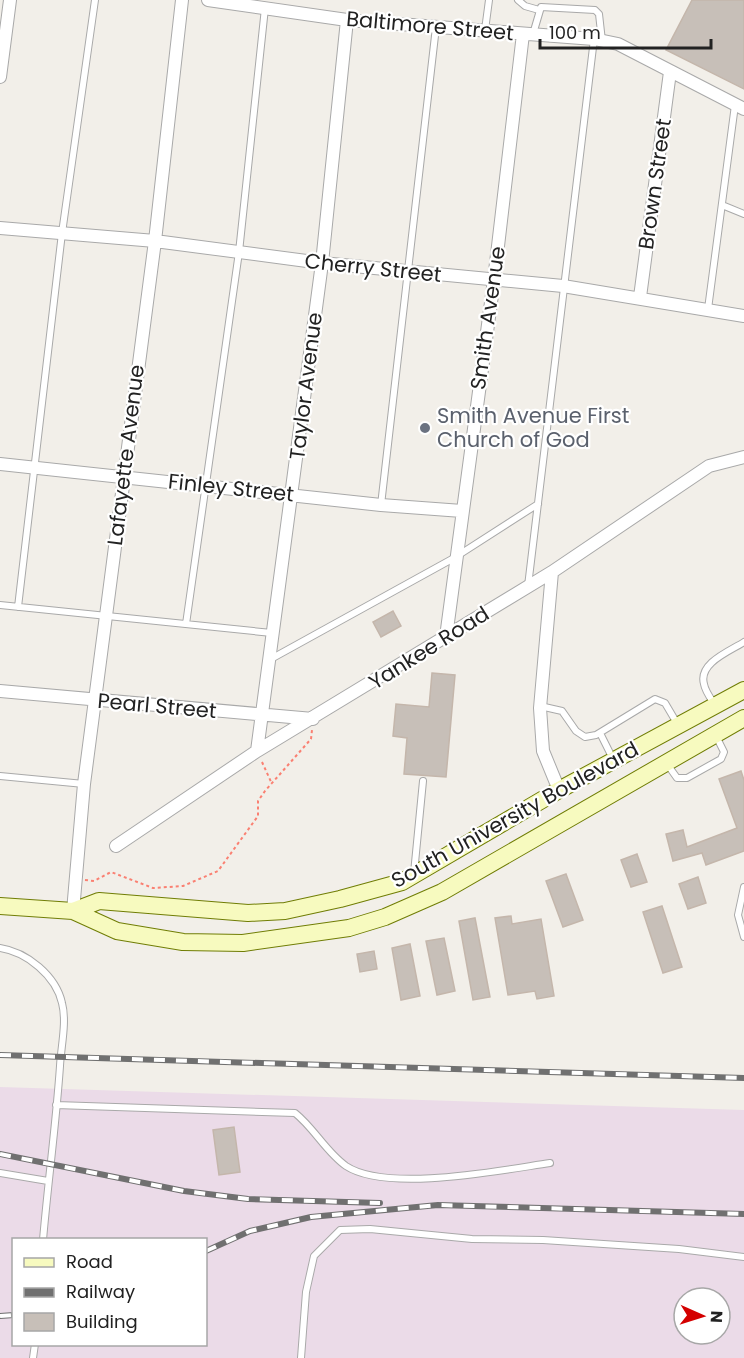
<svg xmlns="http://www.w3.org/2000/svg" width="744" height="1358" font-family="Poppins,sans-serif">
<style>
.industrial{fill:#ebdbe8;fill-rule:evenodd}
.building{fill:#c7bfb8;stroke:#c4b6ab;stroke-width:1.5}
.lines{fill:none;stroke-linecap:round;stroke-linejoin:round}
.lane-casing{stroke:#a9a9a9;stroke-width:8}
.street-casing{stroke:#a9a9a9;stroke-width:14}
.secondary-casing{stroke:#707d05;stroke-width:18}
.path{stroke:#fa8072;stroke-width:2;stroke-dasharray:3 3;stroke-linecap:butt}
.lane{stroke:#fff;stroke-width:6}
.street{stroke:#fff;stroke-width:12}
.secondary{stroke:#f7fabf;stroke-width:16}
.rail-casing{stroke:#707070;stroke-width:6}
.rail{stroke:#fff;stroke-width:4;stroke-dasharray:11;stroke-linecap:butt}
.worship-dot{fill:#6b7280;stroke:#fff;stroke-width:2}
.labels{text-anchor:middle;stroke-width:4.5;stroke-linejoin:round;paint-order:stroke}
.street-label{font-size:21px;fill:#222;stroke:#fff}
.worship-label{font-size:21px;fill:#5b616d;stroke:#fff;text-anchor:start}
</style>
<rect width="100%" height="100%" fill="#f2efe9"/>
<path class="industrial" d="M0 1087 744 1110V1358H0ZM14 1240H206V1344H14ZM684 1298H720V1334H684Z"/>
<path class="building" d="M692 0H744V89L666 50Z
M393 611 401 626 381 637 373 622Z
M432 673 455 675 446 777 404 774 407 738 393 736 396 704 429 707Z
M741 771 744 780V851L706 865 702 853 673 861 666 834 683 830 687 847 737 828 719 779Z
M637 854 647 882 631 887 621 860Z
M566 874 583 920 563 927 546 881Z
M698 877 706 903 688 909 679 884Z
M662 906 682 967 663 973 643 912Z
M511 916 512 924 541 919 554 996 537 999 535 991 508 995 495 918Z
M475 918 490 997 473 1000 459 921Z
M444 938 455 991 437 995 426 941Z
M410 944 420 996 401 1000 392 948Z
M374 951 377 969 360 972 357 954Z
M234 1127 240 1172 219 1175 213 1130Z"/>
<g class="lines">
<defs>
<path id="lane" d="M518 0 525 6 539 10
M485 30 489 0
M533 34 541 7 595 10 599 14 602 41
M722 205 744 214
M708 309 735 105
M381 505 436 27
M528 586 594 39
M0 605 272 633
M18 607 62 233 95 0
M186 624 239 252 265 8
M269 660 454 558 538 504
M715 705C711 699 705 691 704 684 698 663 730 651 744 642
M540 706 562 711 576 731 585 737 596 735 655 699 665 703 678 725
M600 733 613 759
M667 764 677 778H687L721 759 724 752 716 736
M0 776 84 784
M414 873 423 781
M744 887 738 915 744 937
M0 948C27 952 56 976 62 1003 67 1022 61 1046 60 1066 56 1124 48 1182 43 1240
M56 1105 295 1113C314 1128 326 1152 346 1166 387 1193 502 1170 550 1163
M0 1173 48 1181
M33 1358 35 1344
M301 1358 306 1292 314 1256 340 1230 370 1229 472 1239 543 1240 679 1249 744 1257"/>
<path id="street" d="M208 0 347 20 594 39 618 44 744 109
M0 77 10 0
M0 228 155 241 322 263 563 286 744 316
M640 297 670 72
M0 464 381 505 462 511
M552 572 540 708 543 751 559 790
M446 637 494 280 523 34
M0 691 313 719
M257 751 322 263 347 20
M116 846 257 751 552 572 709 466 744 457
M73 911 84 784 155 241 182 0"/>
<path id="secondary" d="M0 906 73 911 99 901 248 913 285 911 340 899 402 882 559 790 744 690
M73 911 117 931 183 942 243 943 349 928 385 917 442 892 744 718"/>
</defs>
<use href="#lane" class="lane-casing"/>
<use href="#street" class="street-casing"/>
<use href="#secondary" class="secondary-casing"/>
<path class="path" d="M262 762 272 784
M85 880 94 881 111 872 153 888 183 886 218 871 258 816V801L265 791 311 739 312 730"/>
<use href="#lane" class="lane"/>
<use href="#street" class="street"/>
<use href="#secondary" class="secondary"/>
<defs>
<path id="rail" d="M0 1055 744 1078
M0 1154 184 1191 248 1199 380 1203
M206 1251 250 1231 311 1217 438 1205 744 1214
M0 1316 14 1315"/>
</defs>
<use href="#rail" class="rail-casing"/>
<use href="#rail" class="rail"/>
</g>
<circle class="worship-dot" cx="425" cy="428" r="6"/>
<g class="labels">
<g class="street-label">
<text transform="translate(430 26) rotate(5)" y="7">Baltimore Street</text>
<text transform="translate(655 184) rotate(-82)" y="7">Brown Street</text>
<text transform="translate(373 268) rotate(6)" y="7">Cherry Street</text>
<text transform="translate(488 318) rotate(-82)" y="7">Smith Avenue</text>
<text transform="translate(306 386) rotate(-83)" y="7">Taylor Avenue</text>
<text transform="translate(126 455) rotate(-83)" y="7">Lafayette Avenue</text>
<text transform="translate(231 488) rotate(6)" y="7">Finley Street</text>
<text transform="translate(429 648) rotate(-32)" y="7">Yankee Road</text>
<text transform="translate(157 706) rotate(5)" y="7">Pearl Street</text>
<text transform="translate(515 815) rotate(-29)" y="7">South University Boulevard</text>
</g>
<g class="worship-label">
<text x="437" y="423">Smith Avenue First<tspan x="437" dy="24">Church of God</tspan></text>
</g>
</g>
<rect x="12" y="1238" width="195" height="108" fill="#ffffff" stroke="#a7a7a7" stroke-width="1.5"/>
<rect x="24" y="1258" width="30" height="9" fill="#f7fabf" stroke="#a7a7a7" stroke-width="1.5"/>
<text x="66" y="1268" font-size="18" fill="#222222">Road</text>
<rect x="24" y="1288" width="30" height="9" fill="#707070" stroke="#a7a7a7" stroke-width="1.5"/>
<text x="66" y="1298" font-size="18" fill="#222222">Railway</text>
<rect x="24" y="1313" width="30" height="18" fill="#c7bfb8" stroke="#a7a7a7" stroke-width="1.5"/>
<text x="66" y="1328" font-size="18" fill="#222222">Building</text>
<g transform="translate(702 1316) rotate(93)"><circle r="28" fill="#ffffff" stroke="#a7a7a7" stroke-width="1.5"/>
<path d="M0-4.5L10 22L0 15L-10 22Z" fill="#d40000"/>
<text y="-9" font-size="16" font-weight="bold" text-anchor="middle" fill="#222222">N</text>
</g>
<path d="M540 39v9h171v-9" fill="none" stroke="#222222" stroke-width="3"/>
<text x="549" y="39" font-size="18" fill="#222222" stroke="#ffffff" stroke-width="4.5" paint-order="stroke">100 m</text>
</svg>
